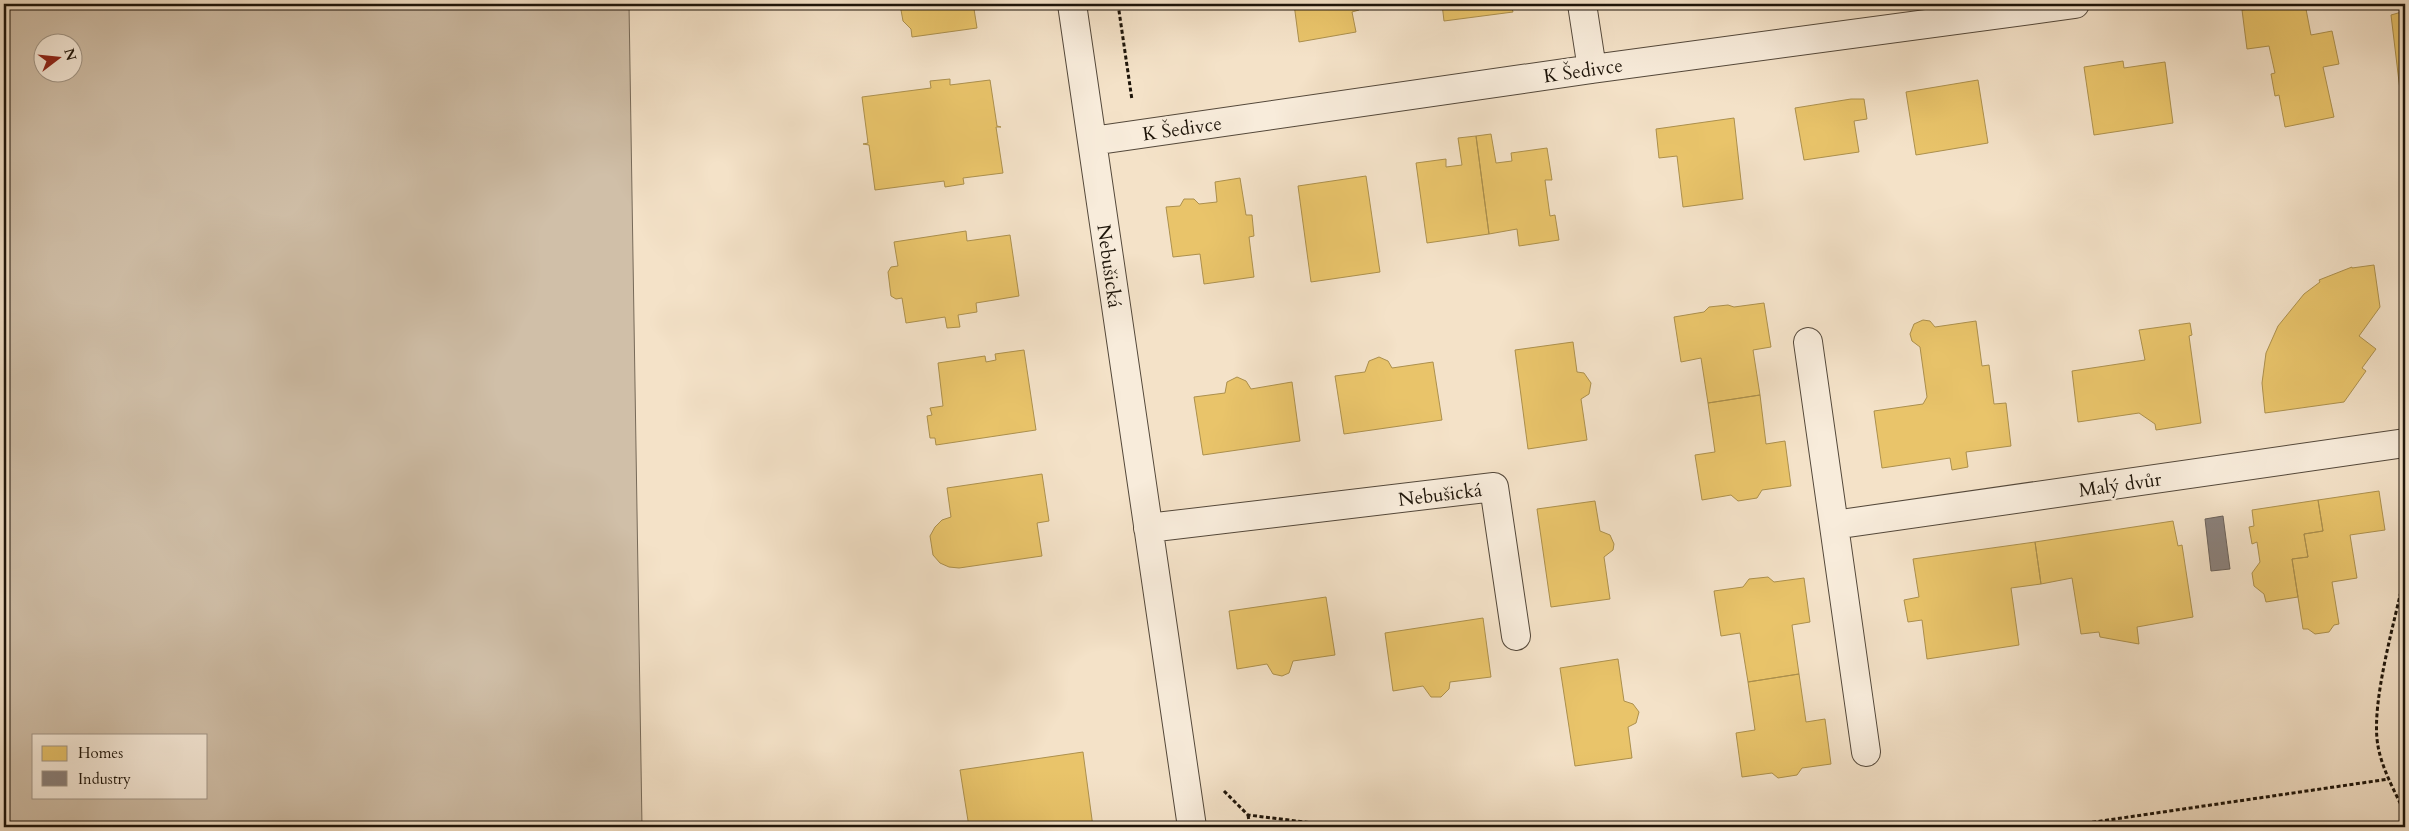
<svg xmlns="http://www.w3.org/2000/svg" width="2409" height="831" font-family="Cardo,serif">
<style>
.green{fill:#d0bfa8;stroke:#776a59;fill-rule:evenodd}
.homes{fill:#e9c46a;stroke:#ac904d}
.industry{fill:#8a817c;stroke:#6a615a}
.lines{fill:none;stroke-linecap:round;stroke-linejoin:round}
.minor-casing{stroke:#54483a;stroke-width:30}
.path{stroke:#1e150a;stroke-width:3;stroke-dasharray:4 2.5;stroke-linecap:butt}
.minor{stroke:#f8ecdb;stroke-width:28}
.labels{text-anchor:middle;stroke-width:5;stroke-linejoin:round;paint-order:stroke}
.street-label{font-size:19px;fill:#1e150a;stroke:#f8ecdb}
</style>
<rect width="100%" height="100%" fill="#f4e2c8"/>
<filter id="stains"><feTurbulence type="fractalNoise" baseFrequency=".004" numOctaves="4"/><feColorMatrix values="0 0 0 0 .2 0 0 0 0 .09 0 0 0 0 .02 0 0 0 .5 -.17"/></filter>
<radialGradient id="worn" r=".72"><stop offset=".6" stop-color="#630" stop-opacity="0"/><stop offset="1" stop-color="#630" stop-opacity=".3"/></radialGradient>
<path class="green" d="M4 4H629L642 827H4ZM42 42H72V72H42ZM34 735H206V797H34Z"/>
<path class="homes" d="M905 4H979L974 9 977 28 912 37 911 29 903 21 901 10Z
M1294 4H1358L1359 10 1352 12 1356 32 1299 42Z
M1442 4H1511L1513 12 1444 21Z
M2286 4H2305L2311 35 2332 31 2339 64 2323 67 2334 117 2285 127 2279 95 2275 96 2271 74 2275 73 2269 46 2247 49 2242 10Z
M2405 11V89L2400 90 2391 15Z
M2123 61 2124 68 2165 62 2173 123 2094 135 2084 67Z
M950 79V85L990 80 997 126 1001 127H996L1003 173 963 178 964 184 945 187 944 181 875 190 869 145 863 144 868 143 862 97 931 88 930 81Z
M1978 80 1988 143 1916 155 1906 92Z
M1851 99H1864L1867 119 1854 121 1859 152 1804 160 1795 108Z
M1734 118 1743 199 1683 207 1677 156 1659 158 1656 129Z
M1491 134 1496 163 1512 161 1511 153 1547 148 1552 180H1545L1550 216 1555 215 1559 240 1519 246 1517 229 1489 234 1476 136Z
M1476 136 1489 234 1427 243 1416 163 1446 159V167L1462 165 1458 138Z
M1366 176 1380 272 1311 282 1298 186Z
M1240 178 1246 215H1252L1254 236 1249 237 1254 277 1204 284 1200 254 1173 257 1166 207 1180 206 1184 199H1194L1199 204 1217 202 1215 182Z
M966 231 967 241 1010 235 1019 296 976 303 977 312 958 315 960 327 947 328 945 317 906 323 902 298 896 299 891 296 888 272 891 267 898 266 894 242Z
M2374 265 2380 307 2359 336 2376 349 2362 368 2366 371 2344 402 2265 413 2262 383 2266 353 2278 326 2304 294 2320 282 2319 280 2352 267V268Z
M1764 303 1771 347 1753 350 1760 395 1708 403 1701 358 1681 362 1674 317 1704 312 1709 307 1728 305 1734 307Z
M1923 320 1930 321 1935 327 1976 321 1982 366 1989 365 1994 404 2006 403 2011 446 1966 452 1968 467 1952 470 1950 458 1882 468 1874 411 1923 404 1927 397 1920 347 1912 341 1910 334 1914 324Z
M2190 323 2192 335 2189 336 2201 423 2156 430 2155 424 2139 413 2078 422 2072 371 2145 360 2139 330Z
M1573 342 1577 372 1584 373 1591 383 1589 394 1581 399 1587 440 1528 449 1515 350Z
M1024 350 1036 430 936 445 935 438H930L927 416 932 415 930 408 943 406 938 363 985 356 986 362 996 360 995 354Z
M1379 357 1388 361 1392 368 1433 362 1442 420 1344 434 1335 376 1365 372 1369 361Z
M1237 377 1246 381 1251 389 1292 382 1300 441 1203 455 1194 397 1225 393 1227 382Z
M1760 395 1766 444 1785 441 1791 486 1762 490 1757 498 1738 501 1731 495 1702 500 1695 455 1715 452 1708 403Z
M1042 474 1049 521 1037 523 1042 556 959 568 949 567 940 563 933 555 930 536 935 527 942 520 951 517 947 488Z
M2379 491 2385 530 2350 535 2357 578 2332 582 2339 624 2334 625 2329 632 2315 634 2308 629H2303L2292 559 2308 557 2304 534 2323 531 2318 500Z
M2318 500 2323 531 2304 534 2308 557 2292 559 2298 597 2266 602 2264 594 2254 586 2252 573 2260 562 2257 542 2252 544 2249 527 2254 526 2252 510Z
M1595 501 1600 531 1610 535 1614 544 1613 550 1604 557 1610 599 1551 607 1537 509Z
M2173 521 2178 546 2182 545 2193 617 2137 627 2139 644 2100 637 2099 632 2081 634 2072 578 2041 584 2035 542Z
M2035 542 2041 584 2011 588 2019 645 1927 659 1922 620 1908 622 1904 600 1919 597 1913 559Z
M1768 577 1774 582 1804 578 1810 622 1792 625 1799 674 1748 682 1740 633 1721 636 1714 591 1743 587 1749 579Z
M1326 597 1335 655 1293 661 1289 673 1282 676 1273 674 1267 664 1237 669 1229 611Z
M1483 618 1491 677 1450 682 1449 689 1441 697H1431L1423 686 1393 691 1385 633Z
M1618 659 1624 701 1633 704 1639 712 1636 723 1628 727 1632 758 1575 766 1560 668Z
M1799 674 1806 722 1825 719 1831 764 1802 768 1797 775 1778 778 1772 773 1742 777 1736 733 1755 730 1748 682Z
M1083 752 1093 827H969L960 770Z"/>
<path class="industry" d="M2223 516 2230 569 2211 571 2205 519Z"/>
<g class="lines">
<defs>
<path id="minor" d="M1072 4 1192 827
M1582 4 1592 69
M1092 141 1592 69 2075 4
M1808 342 1866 752
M1834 525 2405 443
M1148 528 1494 487 1516 636"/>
</defs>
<use href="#minor" class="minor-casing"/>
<path class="path" d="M1118 4 1132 100
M2405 573C2396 618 2370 703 2378 746 2382 769 2395 792 2405 813
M1224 791 1248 815 1345 827
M1248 815 1250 827
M2060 827 2389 779"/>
<use href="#minor" class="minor"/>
</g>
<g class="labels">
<g class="street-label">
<text transform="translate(1583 70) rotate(-8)" y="7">K Šedivce</text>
<text transform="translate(1182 128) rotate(-8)" y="7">K Šedivce</text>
<text transform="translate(1110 266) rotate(82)" y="7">Nebušická</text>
<text transform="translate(2120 484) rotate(-8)" y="7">Malý dvůr</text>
<text transform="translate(1440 494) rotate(-7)" y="7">Nebušická</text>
</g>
</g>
<rect width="2409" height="831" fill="none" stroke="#f4e2c8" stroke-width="20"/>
<rect x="5" y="5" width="2399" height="821" fill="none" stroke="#1e150a" stroke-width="2.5"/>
<rect x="10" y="10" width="2389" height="811" fill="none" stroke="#1e150a"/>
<rect x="32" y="734" width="175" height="65" fill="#f8ecdb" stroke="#a19687"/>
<rect x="42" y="746" width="25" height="15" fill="#e9c46a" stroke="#a19687"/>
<text x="78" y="758" font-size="15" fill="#1e150a">Homes</text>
<rect x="42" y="771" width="25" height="15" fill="#8a817c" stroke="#a19687"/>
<text x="78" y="784" font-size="15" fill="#1e150a">Industry</text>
<g transform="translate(58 58) rotate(74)"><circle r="24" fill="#f8ecdb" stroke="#a19687"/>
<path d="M0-4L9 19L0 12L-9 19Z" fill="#8f2418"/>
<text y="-8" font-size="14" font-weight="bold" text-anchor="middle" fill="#1e150a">N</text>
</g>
<rect width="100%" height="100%" filter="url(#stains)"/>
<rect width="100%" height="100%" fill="url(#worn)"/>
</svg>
